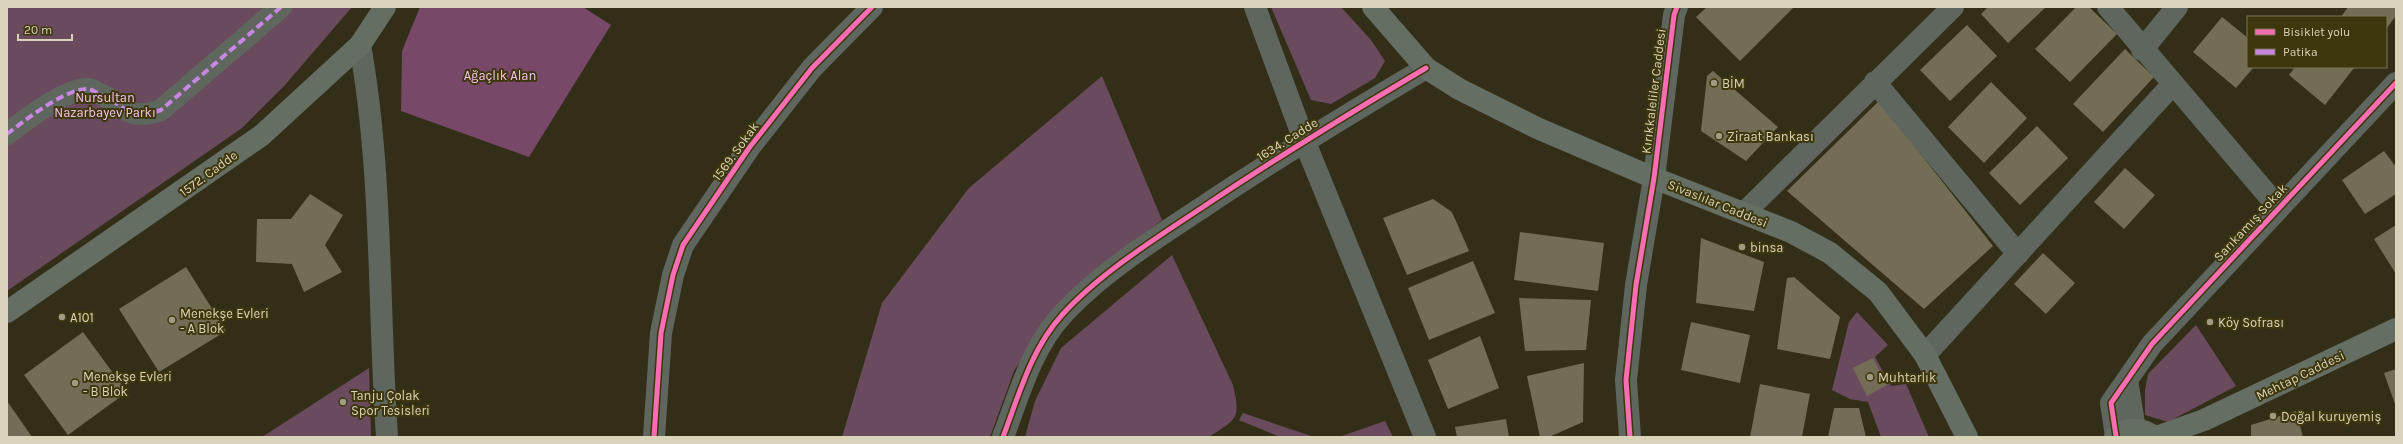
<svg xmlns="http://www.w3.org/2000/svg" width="2403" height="444" font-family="Karla,sans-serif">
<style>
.green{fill:#6a4b5e}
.forest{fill:#774868}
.building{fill:#736d56}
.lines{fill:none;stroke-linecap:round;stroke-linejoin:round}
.minor{stroke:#5f665e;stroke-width:22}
.major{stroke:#656e62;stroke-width:22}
.quiet{stroke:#c787e3;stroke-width:4;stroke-dasharray:8 4;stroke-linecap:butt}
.cycleway-casing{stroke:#3e360d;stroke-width:8}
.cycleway{stroke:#f96db3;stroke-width:5}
.poi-dot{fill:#9f9a81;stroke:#3e360d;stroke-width:1.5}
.labels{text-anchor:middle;stroke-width:4;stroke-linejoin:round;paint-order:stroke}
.park-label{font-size:13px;fill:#f6c4e7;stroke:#3e360d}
.poi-label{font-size:13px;fill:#d9d4b9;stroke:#3e360d;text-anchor:start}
.street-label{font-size:13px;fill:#d9d4b9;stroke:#3e360d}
</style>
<rect width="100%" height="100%" fill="#332e18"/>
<path class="green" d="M7 7H352L285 85 242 128 7 291Z
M1271 7H1341L1371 40 1385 61 1375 78 1331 104 1311 100Z
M1102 76 1162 220 1098 268 1044 326 1014 371 990 437H842L882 303 969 188Z
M1172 255 1233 385C1241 419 1237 419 1209 437H1025L1035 401 1061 348Z
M1857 312 1888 345 1875 357 1891 386 1906 384 1929 437H1881L1868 402 1850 399 1832 390 1849 322Z
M2196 325 2236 386 2168 422 2145 415V391L2148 374Z
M369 368 371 437H262Z
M1243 413 1314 437H1280L1239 420Z
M1385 421 1393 437H1339Z"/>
<path class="forest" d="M420 7H583L611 25 529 157 401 111 402 51Z"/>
<path class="building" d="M1707 7H1794L1740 61 1696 17Z
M1988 7H2046L2008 43 1981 14Z
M2076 7H2089L2117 34 2070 82 2035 49Z
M2348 7H2396V16L2386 29V17H2341Z
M2222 17 2248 38V67H2254L2236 88 2193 52Z
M1967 25 1997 56 1950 101 1920 70Z
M2125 49 2154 77 2103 132 2073 104Z
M2295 67H2353L2354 68 2325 105 2289 75Z
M1713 71 1778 127 1746 161 1701 131 1707 76Z
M1991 82 2027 118 1984 163 1948 127Z
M1879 101 1993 246 1924 309 1787 191Z
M2037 126 2068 158 2020 205 1989 173Z
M2384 151 2396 167V194L2365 214 2342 180Z
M2125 168 2155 195 2124 229 2094 202Z
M310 194 343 215 325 245 342 272 304 292 292 264 256 262 257 219H291Z
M1433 199 1452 212 1469 251 1407 275 1383 218Z
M2396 225V274L2374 239Z
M1520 232 1604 243 1598 291 1514 280Z
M1701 238 1764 262 1754 311 1696 303Z
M2043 253 2075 283 2046 314 2014 284Z
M1473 261 1495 313 1429 340 1408 288Z
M186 267 226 331 159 372 119 309Z
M1794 277 1840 317 1830 359 1777 349 1787 278Z
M1519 298 1591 300 1586 350 1525 351Z
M1691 322 1750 335 1740 383 1681 370Z
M83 332 127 392 68 435 24 375Z
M1480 336 1499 388 1448 409 1428 360Z
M1873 358 1887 385 1867 396 1853 368Z
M1584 363 1583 422 1549 437H1540L1527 376Z
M2396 369V407L2384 373Z
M1760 384 1810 394 1802 437H1750Z
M7 401 32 437H7Z
M1834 408H1859L1866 437H1828Z
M2296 411 2303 437H2251V425Z
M1506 419 1509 437H1457L1455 427Z"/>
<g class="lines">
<path class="minor" d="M1255 7 1304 140 1425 437
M2108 7 2278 207
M360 45C383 174 378 306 387 437
M2142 50 2177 7
M1875 82 2018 254
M7 134C24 121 67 87 89 89 93 90 97 93 100 94 127 106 128 122 161 110L281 7
M1744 213 1953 7
M1925 355 2172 85
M2127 380 2135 429
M2116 436 2111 403 2152 344 2396 83
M654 437 661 333 673 275 683 245 749 148 812 68 872 7
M1003 437C1019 395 1031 349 1062 315 1099 274 1156 238 1203 207 1276 158 1350 113 1426 68
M1630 437 1626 380 1636 285 1654 178 1674 15 1677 7"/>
<path class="major" d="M1373 7 1426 68 1459 89 1537 128 1654 178 1791 232 1830 253 1878 292 1925 355 1967 437
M7 312 262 135 360 45 385 7
M2115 437C2127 427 2142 427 2154 437
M2156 437 2204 420 2396 329"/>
<path class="quiet" d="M7 134C24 121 67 87 89 89 93 90 97 93 100 94 127 106 128 122 161 110L281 7"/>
<defs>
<path id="cycleway" d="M2116 436 2111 403 2152 344 2396 83
M654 437 661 333 673 275 683 245 749 148 812 68 872 7
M1003 437C1019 395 1031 349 1062 315 1099 274 1156 238 1203 207 1276 158 1350 113 1426 68
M1630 437 1626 380 1636 285 1654 178 1674 15 1677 7"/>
</defs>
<use href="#cycleway" class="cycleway-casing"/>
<use href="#cycleway" class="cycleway"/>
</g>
<g class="poi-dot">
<circle cx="1714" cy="83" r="4"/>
<circle cx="1719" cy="136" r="4"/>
<circle cx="1742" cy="247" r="4"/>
<circle cx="62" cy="317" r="4"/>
<circle cx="172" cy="320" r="4"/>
<circle cx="2210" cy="322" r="4"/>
<circle cx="1870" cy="377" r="4"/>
<circle cx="75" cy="383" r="4"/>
<circle cx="343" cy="402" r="4"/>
<circle cx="2273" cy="416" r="4"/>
</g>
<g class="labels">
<g class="park-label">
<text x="500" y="80">Ağaçlık Alan</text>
<text x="105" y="102">Nursultan<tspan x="105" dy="15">Nazarbayev Parkı</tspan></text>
</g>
<g class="poi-label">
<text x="1722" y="88">BİM</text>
<text x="1727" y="141">Ziraat Bankası</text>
<text x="1750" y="252">binsa</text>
<text x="180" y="318">Menekşe Evleri<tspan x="180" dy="15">- A Blok</tspan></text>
<text x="70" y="322">A101</text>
<text x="2218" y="327">Köy Sofrası</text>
<text x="83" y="381">Menekşe Evleri<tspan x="83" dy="15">- B Blok</tspan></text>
<text x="1878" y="382">Muhtarlık</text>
<text x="351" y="400">Tanju Çolak<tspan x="351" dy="15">Spor Tesisleri</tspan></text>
<text x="2281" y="421">Doğal kuruyemiş</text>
</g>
<g class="street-label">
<text transform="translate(1653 91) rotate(-83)" y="5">Kırıkkaleliler Caddesi</text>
<text transform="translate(1287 139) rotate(-32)" y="5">1634. Cadde</text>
<text transform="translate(735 151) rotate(-54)" y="5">1569. Sokak</text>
<text transform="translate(208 173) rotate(-36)" y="5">1572. Cadde</text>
<text transform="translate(1718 203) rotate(22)" y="5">Sivaslılar Caddesi</text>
<text transform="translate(2250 222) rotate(-47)" y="5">Sarıkamış Sokak</text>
<text transform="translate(2300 375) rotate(-26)" y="5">Mehtap Caddesi</text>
</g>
</g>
<rect width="2403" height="444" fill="none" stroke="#d9d4b9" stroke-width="16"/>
<rect x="2247" y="16" width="140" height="52" fill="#3e360d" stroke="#7c7552"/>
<rect x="2255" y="29" width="20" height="6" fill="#f96db3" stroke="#7c7552"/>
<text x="2283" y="36" font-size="12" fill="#d9d4b9">Bisiklet yolu</text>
<rect x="2255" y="49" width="20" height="6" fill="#c787e3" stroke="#7c7552"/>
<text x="2283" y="56" font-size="12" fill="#d9d4b9">Patika</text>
<path d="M18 34v6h54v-6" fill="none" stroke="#d9d4b9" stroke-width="2"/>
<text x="24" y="34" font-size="12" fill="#d9d4b9" stroke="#3e360d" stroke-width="3" paint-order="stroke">20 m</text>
</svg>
